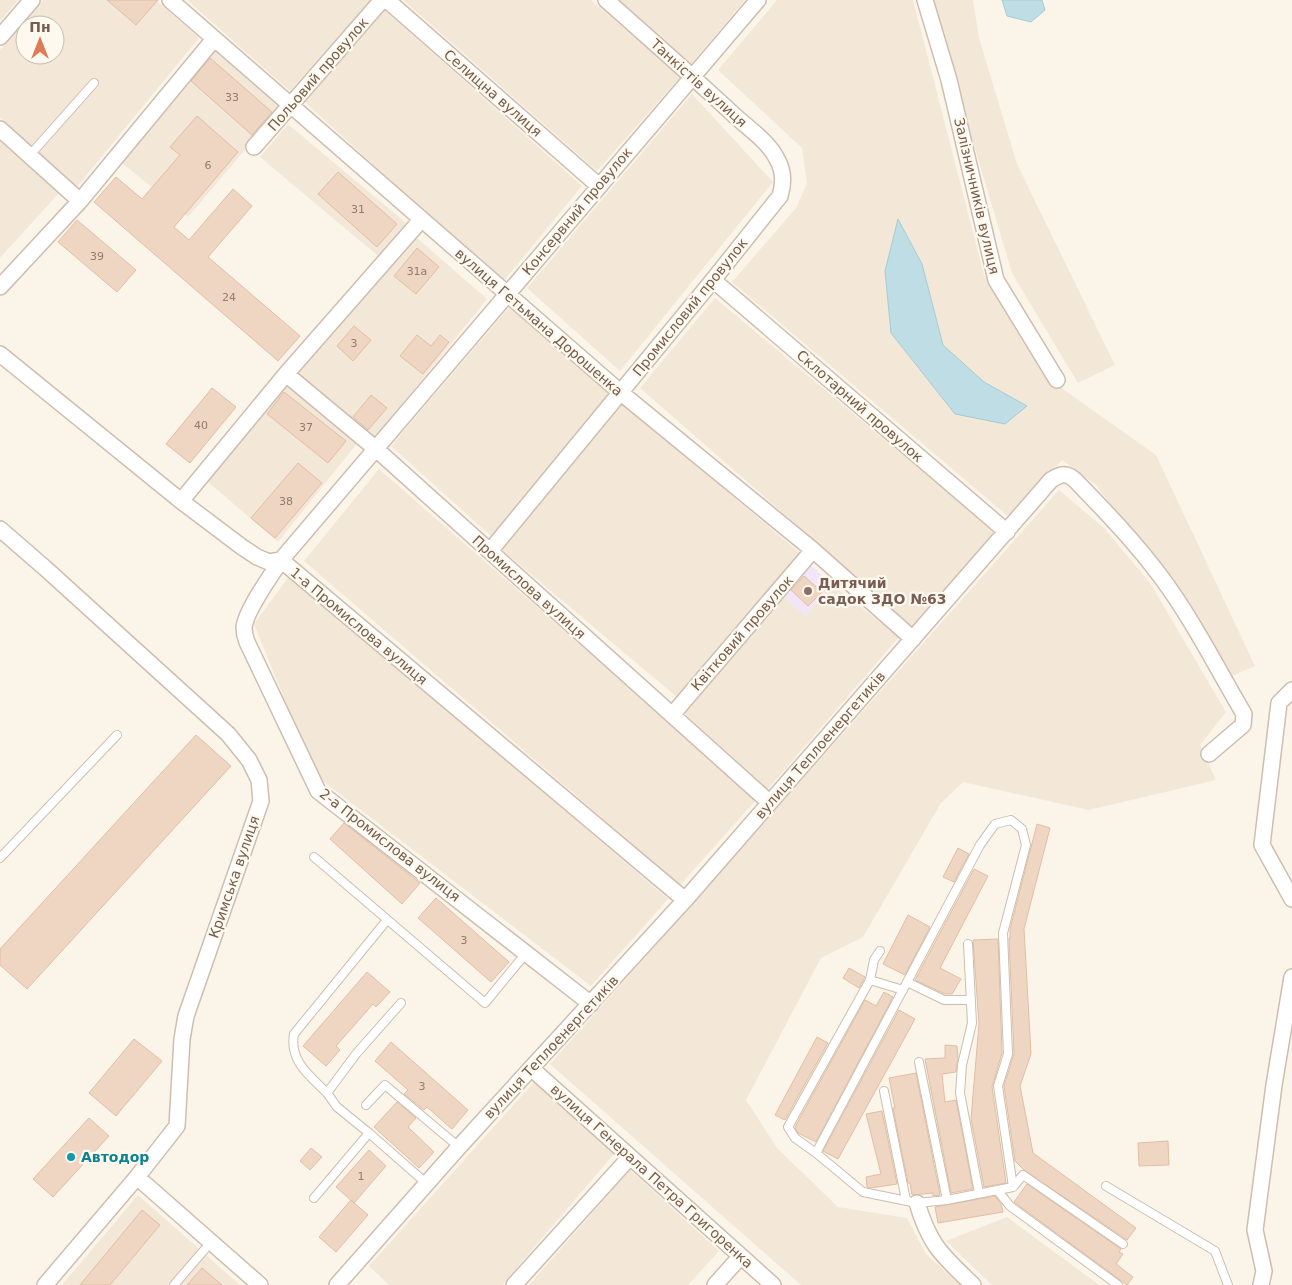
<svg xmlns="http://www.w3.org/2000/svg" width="1292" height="1285" font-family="'DejaVu Sans',sans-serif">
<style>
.residential{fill:#f3e7d8;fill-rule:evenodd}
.education{fill:#f2e5f8}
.water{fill:#bedde4;stroke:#a5ccd6}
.building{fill:#efd6c2;stroke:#e1bea3}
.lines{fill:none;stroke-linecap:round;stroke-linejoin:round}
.service-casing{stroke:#cdbeaf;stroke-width:10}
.minor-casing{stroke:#cdbeaf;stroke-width:18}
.service{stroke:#fff;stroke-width:8}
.minor{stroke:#fff;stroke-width:15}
.education-dot{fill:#8d6e63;stroke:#fef9ef;stroke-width:2}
.culture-dot{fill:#0f9aa8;stroke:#fef9ef;stroke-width:2}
.labels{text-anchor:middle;stroke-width:4.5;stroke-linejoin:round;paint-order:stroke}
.number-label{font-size:11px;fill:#947b6b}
.street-label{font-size:14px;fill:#755d4e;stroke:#fef9ef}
.education-label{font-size:14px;font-weight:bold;fill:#785e54;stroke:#fef9ef;text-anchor:start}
.culture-label{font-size:14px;font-weight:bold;fill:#0d838f;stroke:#fef9ef;text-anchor:start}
</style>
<rect width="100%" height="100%" fill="#fbf5e9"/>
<path class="residential" d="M0 0H18L0 21Z
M43 0H156L199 38 76 188 0 117V50ZM25 25H55V55H25Z
M187 0H371L290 91Z
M403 0H591L680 77 597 171Z
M618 0H745L691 64Z
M777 0H913L984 275 1053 382 1156 455 1255 666 1232 676 1097 486 1062 460 1010 518 732 282 796 208 807 183 802 148 718 70Z
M933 0H973L979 38 1017 164 1115 365 1078 383 1012 273 957 88Z
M385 10 582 186 502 283 305 102Z
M215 50 282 106 188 217 121 162Z
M692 94 773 182 620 371 527 288Z
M288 124 406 223 378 256 260 157Z
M0 141 59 193 0 258Z
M417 238 487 299 374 439 296 374Z
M715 298 995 532 913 627 640 388Z
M511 305 611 391 491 536 391 446Z
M288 380 359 441 278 542 208 482Z
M623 404 800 553 678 698 501 549Z
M379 469 757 799 680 885 304 561Z
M1059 490 1104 528 1150 583 1226 712 1200 745 1216 780 1089 810 963 782 941 803 863 937 821 958 746 1100 777 1148 838 1207 907 1218 926 1254 960 1285H801L550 1064Z
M290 575 668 899 591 986 315 775 254 624Z
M833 585 899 637 768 789 683 712 783 596 805 616Z
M534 1082 614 1154 502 1285H389L369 1266Z
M630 1170 719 1251 688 1285H529Z
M138 1195 240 1285H62Z
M1007 1217 1099 1285H992L946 1241Z"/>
<path class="education" d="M810 565 833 585 805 616 783 596Z"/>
<path class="water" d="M1002 0H1042L1045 10 1031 22 1007 16Z
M898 219 922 264 943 345 984 382 1027 406 1005 424 955 414 891 333 885 271Z"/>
<path class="building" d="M107 0H158L136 25Z
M210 58 272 112 252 135 191 81Z
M197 116 238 152 174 227 189 240 233 189 252 206 208 257 300 336 278 361 94 202 116 177 142 199 180 155 170 147Z
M338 172 397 224 377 247 318 194Z
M77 220 136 270 117 292 58 242Z
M417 248 439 267 416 294 394 276Z
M354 326 371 340 353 361 337 346Z
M417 335 431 346 440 335 449 342 423 374 400 356Z
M212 388 236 407 190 463 166 444Z
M284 392 346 441 328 463 267 414Z
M371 395 387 408 368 430 353 417Z
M298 463 322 483 275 538 251 518Z
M804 576 822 592 808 606 791 590Z
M196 735 231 766 27 989 0 965V949Z
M344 823 420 883 402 904 330 839Z
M1037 824 1050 828 1024 929 1031 1054 1020 1086 1033 1153 1136 1228 1127 1240 1024 1170 1015 1161 1004 1086 1014 1054 1009 938H1010V929Z
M958 848 969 854 954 882 943 877Z
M974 869 988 876 940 968 961 979 952 994H945L915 980Z
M436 898 509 962 491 982 418 918Z
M908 915 930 927 905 975 883 964Z
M998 939 1002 1053 992 1087 1006 1183 984 1187 971 1119 979 1024 973 940Z
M849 968 865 977 859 988 843 978Z
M367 972 390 992 376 1007 373 1004 336 1046 340 1050 326 1066 303 1046Z
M884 992 893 997 816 1142 798 1133 795 1128 796 1125 865 1000 876 1006Z
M899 1010 915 1019 838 1159 823 1151Z
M817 1037 828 1043 785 1120 775 1115Z
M134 1039 162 1061 116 1116 89 1093Z
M391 1042 468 1110 452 1129 427 1107 424 1110 404 1094 408 1090 375 1061Z
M945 1045 957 1046 958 1058 956 1072 942 1074 945 1102 956 1100 973 1189 951 1193 925 1059 945 1058Z
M916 1073 940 1195 933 1196V1193L912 1195 910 1183H908L893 1108H895L889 1078Z
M397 1102 416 1118 408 1127 434 1152 419 1168 374 1127Z
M882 1111 897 1184 870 1188 867 1187 866 1177 881 1174 866 1114Z
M89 1118 109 1136 53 1197 33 1179Z
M1168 1141 1169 1165 1139 1166 1138 1143Z
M311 1148 322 1157 310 1170 300 1161Z
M369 1150 386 1166 354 1203 336 1187Z
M1027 1184 1121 1249 1119 1252 1123 1254 1116 1264 1133 1277 1127 1285 1014 1202Z
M995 1196 1001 1204 1003 1212 938 1223 935 1207Z
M351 1200 368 1215 336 1252 319 1237Z
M142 1210 160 1225 110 1285H80Z
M202 1268 222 1285H187Z"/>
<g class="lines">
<defs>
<path id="service" d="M30 155 94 83
M314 857 485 1003 527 952
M0 858 117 735
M968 944 972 1023 962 1065 960 1093 979 1193
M870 980 874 960 880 951
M907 982 944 1000H971
M919 1062 947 1200
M884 1091 906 1200
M327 1093C310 1076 289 1061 294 1034L387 920
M366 1105 385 1085 459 1147
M369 1133 337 1107 327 1093 356 1054 401 1003
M816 1153 795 1138 788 1127 870 980 903 990
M1106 1186 1215 1251 1228 1285
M1013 1187 998 1086 1008 1054 1003 933 1026 845 1022 829 1011 820 995 824 980 845 816 1153 863 1192 917 1203 947 1200 1013 1187 1023 1175 1123 1244
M997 1190 1010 1206 1118 1285
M314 1198 369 1133 426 1183
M174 1285 211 1242"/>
<path id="minor" d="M170 0 620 392 813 550 913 639
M387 0 599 186
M925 0 949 80 996 280 1057 380
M0 37 32 0
M0 129 80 201
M254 147 382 0
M713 280 1007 532
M0 287 80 201 214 39
M0 354 181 501 242 547 257 557 269 562 281 560 685 900
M286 374 376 449 769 802
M181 501 286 374 421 220
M0 529 45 568 228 734 249 760 259 780 261 801 186 1016 182 1039 177 1126 137 1177 45 1285
M490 551 713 280 780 196C784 183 784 171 777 159 769 142 748 128 734 115 692 76 649 38 606 0
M1292 690 1279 703 1262 845 1292 899
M672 715 813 550
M591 1004 318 791 247 642C245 637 244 632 244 627 246 610 271 576 281 560L758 0
M531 1068 773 1285
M137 1177 260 1285
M917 1203C930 1246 942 1255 973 1285
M337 1285 459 1147 685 900 1051 480C1061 474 1066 472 1075 480 1105 511 1135 542 1161 577 1193 620 1217 668 1244 714L1243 725 1209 754
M514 1285 630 1157
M715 1285 740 1257
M1261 1285 1264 1271 1255 1230 1274 1085 1292 977"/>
</defs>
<use href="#service" class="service-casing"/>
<use href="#minor" class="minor-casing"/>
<use href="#service" class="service"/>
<use href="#minor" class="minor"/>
</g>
<circle class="education-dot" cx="808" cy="591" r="5"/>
<circle class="culture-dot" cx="71" cy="1157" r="5"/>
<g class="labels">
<g class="number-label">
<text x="232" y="101">33</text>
<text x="208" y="169">6</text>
<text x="358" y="213">31</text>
<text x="97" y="260">39</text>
<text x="417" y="275">31а</text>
<text x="229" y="301">24</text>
<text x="354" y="347">3</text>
<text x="201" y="429">40</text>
<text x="306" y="431">37</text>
<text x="286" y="505">38</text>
<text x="464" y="944">3</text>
<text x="422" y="1090">3</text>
<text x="361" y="1180">1</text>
</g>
<g class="street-label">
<text transform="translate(318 74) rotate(-49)" y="5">Польовий провулок</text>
<text transform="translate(699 83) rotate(42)" y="5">Танкістів вулиця</text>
<text transform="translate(493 93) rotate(41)" y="5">Селищна вулиця</text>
<text transform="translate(977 196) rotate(77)" y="5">Залізничників вулиця</text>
<text transform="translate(577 211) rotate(-50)" y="5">Консервний провулок</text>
<text transform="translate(690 307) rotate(-51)" y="5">Промисловий провулок</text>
<text transform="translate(539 322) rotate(41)" y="5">вулиця Гетьмана Дорошенка</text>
<text transform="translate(860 406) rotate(41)" y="5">Склотарний провулок</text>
<text transform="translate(529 587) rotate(42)" y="5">Промислова вулиця</text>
<text transform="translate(359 626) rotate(40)" y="5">1-а Промислова вулиця</text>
<text transform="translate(742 633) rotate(-49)" y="5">Квітковий провулок</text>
<text transform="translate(820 745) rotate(-49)" y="5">вулиця Теплоенергетиків</text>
<text transform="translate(390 845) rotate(38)" y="5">2-а Промислова вулиця</text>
<text transform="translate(234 877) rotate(-71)" y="5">Кримська вулиця</text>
<text transform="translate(551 1047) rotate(-47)" y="5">вулиця Теплоенергетиків</text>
<text transform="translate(652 1176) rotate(42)" y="5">вулиця Генерала Петра Григоренка</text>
</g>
<g class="education-label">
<text x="818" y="588">Дитячий<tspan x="818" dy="16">садок ЗДО №63</tspan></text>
</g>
<g class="culture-label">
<text x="81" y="1162">Автодор</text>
</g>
</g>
<g transform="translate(40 40)"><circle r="24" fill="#fef9ef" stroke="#c7bbaf"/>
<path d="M0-4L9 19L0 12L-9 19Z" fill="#de7a55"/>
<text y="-8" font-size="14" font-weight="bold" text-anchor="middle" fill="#755d4e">Пн</text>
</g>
</svg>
